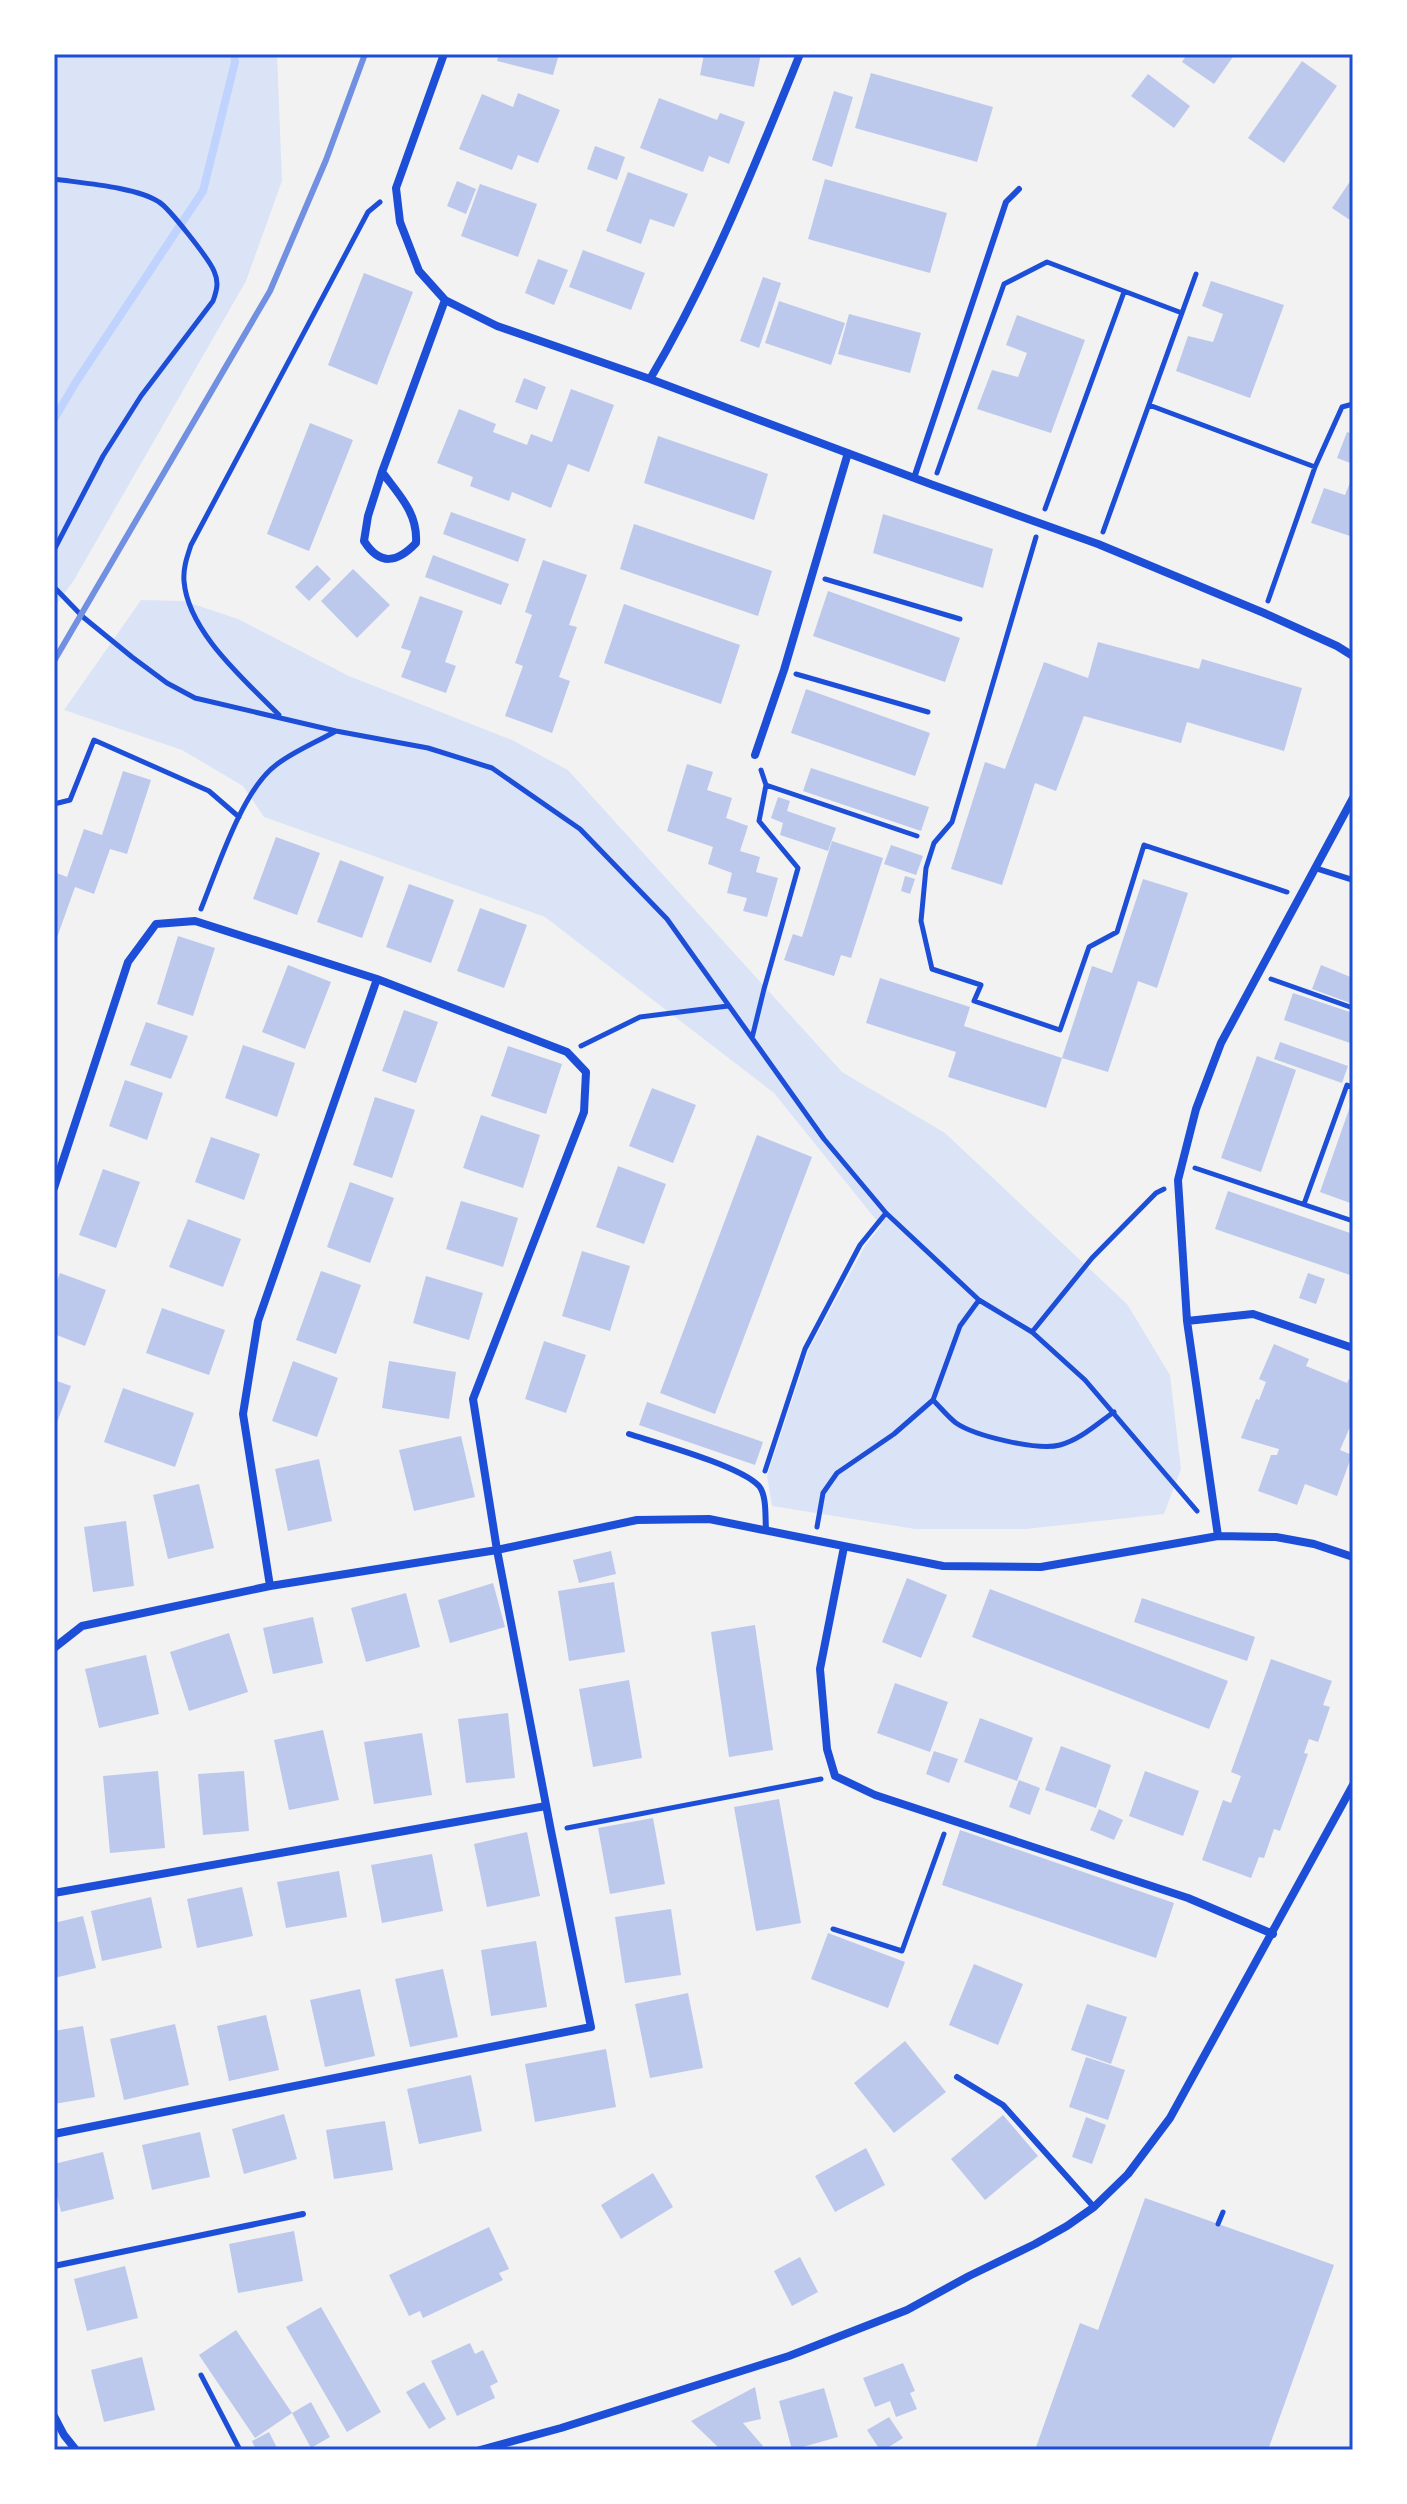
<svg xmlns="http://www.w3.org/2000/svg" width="1407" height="2504" font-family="Inter,sans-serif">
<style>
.green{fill:#dbe4f7}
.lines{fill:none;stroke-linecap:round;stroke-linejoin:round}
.stream{stroke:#bfd3fe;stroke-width:8}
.building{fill:#bdc9ec}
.path{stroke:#1d4ed8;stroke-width:5}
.service{stroke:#1d4ed8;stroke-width:6}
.minor{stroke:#1d4ed8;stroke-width:8}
.rail{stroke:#7290e2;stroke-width:6}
.neatline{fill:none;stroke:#1d4ed8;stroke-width:3}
</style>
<rect width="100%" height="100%" fill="#f2f2f2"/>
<path class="green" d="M54 54H277L282 181 246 281 74 580 54 608Z
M141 600 184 601 238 619 349 676 512 740 568 770 842 1072 945 1133 1127 1304 1170 1375 1181 1469 1164 1514 1026 1529H915L772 1506 767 1476 809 1349 865 1246 881 1226 774 1093 545 917 264 817 243 786 182 750 64 710Z"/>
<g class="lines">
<path class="stream" d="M54 419 76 382 203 191 235 62 234 54"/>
</g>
<path class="building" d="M499 54H559L553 75 497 61Z
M704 54H761L754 87 700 75Z
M1187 54H1235L1214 84 1182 62Z
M1302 61 1337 86 1284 163 1248 138Z
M871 73 993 107 977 162 855 128Z
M1148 74 1190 106 1174 128 1131 96Z
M834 91 853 97 832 167 812 160Z
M518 93 560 110 538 163 518 155 512 170 459 149 482 94 513 107Z
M659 98 717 120 720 113 745 122 729 164 709 156 703 172 640 148Z
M595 146 625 157 617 180 587 169Z
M628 172 688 194 674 227 650 219 641 244 606 231Z
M1353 177V222L1332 208Z
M825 179 947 213 930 273 808 239Z
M457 181 476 189 466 214 447 206Z
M480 184 537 204 518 257 461 236Z
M583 250 645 273 631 310 569 287Z
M538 259 568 270 554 305 525 293Z
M364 273 413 292 377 385 328 365Z
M763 277 781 283 759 348 740 341Z
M1211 281 1284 305 1250 398 1176 371 1188 336 1213 342 1223 314 1202 306Z
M779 301 845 323 831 365 765 343Z
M849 314 921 333 910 373 838 354Z
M1017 315 1085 340 1051 433 977 409 992 370 1018 377 1027 353 1006 345Z
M524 378 546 387 537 410 515 402Z
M571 389 614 405 589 472 568 464 551 508 512 492 509 501 470 486 473 477 437 463 459 409 496 424 493 432 527 445 531 434 552 442Z
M310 423 353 440 309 551 267 534Z
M1347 432 1353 434V464L1337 458Z
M658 436 768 474 754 520 644 483Z
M1353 475V537L1311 523 1324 488 1345 495Z
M451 512 526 539 518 562 443 534Z
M883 514 993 549 983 588 873 553Z
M634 524 772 571 758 616 620 569Z
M433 555 509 584 501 605 425 577Z
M543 560 587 575 569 625 577 627 559 677 570 681 552 733 505 716 523 666 515 663 532 615 525 612Z
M317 565 331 579 309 601 295 587Z
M353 569 390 605 357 638 321 601Z
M828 591 960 638 945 682 813 636Z
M420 596 463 611 445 662 456 666 446 693 401 677 411 651 401 648Z
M624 604 740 645 721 704 604 663Z
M1098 642 1199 669 1202 659 1302 688 1284 751 1187 722 1181 743 1084 716 1056 791 1035 783 1002 885 951 869 985 762 1005 769 1044 662 1088 678Z
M806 689 930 733 915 776 791 733Z
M687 764 713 772 707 790 732 798 726 818 748 826 740 851 760 857 756 872 778 878 767 917 743 911 747 898 727 893 732 873 708 864 713 847 667 831Z
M811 768 929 807 921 831 803 791Z
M123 771 151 780 127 854 110 849 94 894 75 887 54 946V872L67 877 84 829 102 835Z
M778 797 790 801 787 811 836 828 828 851 780 835 783 823 771 818Z
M276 837 320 853 297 915 253 899Z
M832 841 883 858 851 958 841 955 834 976 784 960 793 934 802 937Z
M891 845 923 856 916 875 884 864Z
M340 860 384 877 362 938 317 922Z
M905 876 915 879 910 894 901 891Z
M1143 879 1188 893 1157 988 1138 981 1108 1072 1062 1058 1092 966 1112 973Z
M409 884 454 900 431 963 386 947Z
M480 908 527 925 504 988 457 971Z
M178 936 215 948 193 1016 157 1004Z
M288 965 331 982 305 1049 262 1032Z
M1321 965 1353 978V996L1350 1003 1312 989Z
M880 978 970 1007 964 1026 1062 1058 1046 1108 948 1077 956 1052 866 1023Z
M1293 993 1353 1013V1044L1284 1020Z
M404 1010 438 1022 416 1083 382 1071Z
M146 1022 188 1036 171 1079 130 1065Z
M1280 1042 1348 1066 1342 1083 1274 1059Z
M243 1045 295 1063 277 1117 225 1098Z
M508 1046 562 1064 546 1114 491 1096Z
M1257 1056 1296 1070 1261 1172 1221 1158Z
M125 1080 163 1093 147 1140 109 1126Z
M652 1088 696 1105 673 1163 629 1146Z
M375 1097 415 1110 392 1178 353 1165Z
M1353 1098V1204L1320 1192Z
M481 1115 540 1135 523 1188 463 1168Z
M757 1135 812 1157 715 1414 660 1393Z
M211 1137 260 1154 244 1200 195 1182Z
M618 1166 666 1184 644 1244 596 1227Z
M103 1169 140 1182 116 1248 79 1235Z
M350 1182 394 1198 370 1263 327 1247Z
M1228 1191 1353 1234V1276L1215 1229Z
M461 1201 518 1218 503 1267 446 1249Z
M188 1219 241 1239 223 1287 169 1267Z
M582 1251 630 1266 610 1331 562 1316Z
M321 1271 361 1285 336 1354 296 1340Z
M60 1273 106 1290 85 1346 54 1334V1289Z
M1308 1273 1325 1279 1316 1304 1299 1298Z
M426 1276 483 1293 469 1340 413 1323Z
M162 1308 225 1330 209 1375 146 1353Z
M544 1341 586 1355 566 1413 525 1399Z
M1274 1344 1309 1359 1306 1366 1347 1383 1349 1379 1353 1380V1420L1340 1450 1352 1455 1337 1496 1305 1484 1297 1505 1258 1491 1271 1455H1277L1279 1449 1241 1438 1256 1399 1259 1400 1266 1382 1259 1379Z
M293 1361 338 1378 317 1437 272 1421Z
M389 1361 456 1372 449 1419 382 1408Z
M54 1380 71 1386 54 1430Z
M123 1388 194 1413 175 1467 104 1442Z
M647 1402 763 1442 755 1465 639 1425Z
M461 1436 475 1497 414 1511 399 1450Z
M319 1459 332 1521 288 1531 275 1469Z
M199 1484 214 1548 168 1559 153 1495Z
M126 1521 134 1586 93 1592 84 1527Z
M611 1551 616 1574 579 1583 573 1560Z
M907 1578 947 1595 921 1658 882 1642Z
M614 1582 625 1652 569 1661 558 1591Z
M493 1583 505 1627 450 1643 438 1600Z
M990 1589 1228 1681 1209 1729 972 1637Z
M406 1593 420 1647 366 1662 351 1608Z
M1142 1598 1255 1637 1247 1661 1134 1622Z
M313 1617 323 1663 273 1674 263 1628Z
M755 1625 773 1750 729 1757 711 1632Z
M229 1633 248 1692 189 1711 170 1652Z
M146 1655 159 1714 99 1728 85 1669Z
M1271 1659 1332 1681 1323 1705 1330 1707 1318 1742 1309 1739 1304 1753 1308 1754 1280 1831 1274 1829 1264 1858 1259 1857 1251 1878 1202 1860 1223 1800 1231 1803 1241 1776 1231 1772Z
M629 1680 642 1758 593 1767 579 1689Z
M895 1683 948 1702 930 1752 877 1733Z
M508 1713 515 1778 466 1783 458 1719Z
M980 1718 1033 1738 1017 1781 964 1762Z
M323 1730 339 1800 289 1810 274 1740Z
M422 1733 432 1795 374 1804 364 1742Z
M1061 1746 1111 1765 1096 1808 1045 1790Z
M934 1751 958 1759 949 1783 926 1774Z
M158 1771 165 1848 110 1853 103 1776Z
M244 1771 249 1831 203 1835 198 1774Z
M1145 1771 1199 1791 1183 1836 1129 1816Z
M1019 1780 1040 1788 1030 1815 1009 1807Z
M779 1799 801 1923 756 1931 734 1807Z
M1099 1809 1123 1820 1114 1840 1090 1830Z
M653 1818 665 1884 610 1894 598 1828Z
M960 1830 1174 1903 1156 1958 942 1885Z
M527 1832 540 1896 487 1907 474 1844Z
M432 1854 443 1911 382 1923 371 1865Z
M339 1871 347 1917 286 1928 277 1882Z
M242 1887 253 1936 197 1948 187 1899Z
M151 1897 162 1948 102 1961 91 1911Z
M671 1909 681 1975 625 1983 615 1917Z
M83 1916 96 1968 54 1978V1923Z
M828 1933 905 1962 888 2008 811 1979Z
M536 1941 547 2007 491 2016 481 1950Z
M974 1964 1023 1984 998 2045 949 2025Z
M443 1969 458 2037 410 2047 395 1979Z
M360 1989 375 2056 325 2067 310 2000Z
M688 1993 703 2068 650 2078 635 2004Z
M1087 2004 1127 2017 1111 2064 1071 2050Z
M266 2015 279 2070 229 2081 217 2026Z
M175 2024 189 2085 124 2100 110 2039Z
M83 2026 95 2097 54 2104V2031Z
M905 2041 946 2092 894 2133 854 2083Z
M606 2049 616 2107 535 2122 525 2064Z
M1086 2057 1125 2070 1108 2120 1069 2107Z
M471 2075 482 2131 419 2144 407 2089Z
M284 2114 297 2159 244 2174 232 2129Z
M1003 2115 1038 2156 985 2200 951 2159Z
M1086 2117 1106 2125 1092 2164 1072 2157Z
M385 2121 393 2170 334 2179 326 2130Z
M200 2132 210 2177 152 2190 142 2145Z
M866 2148 885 2185 835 2212 815 2176Z
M103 2152 114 2199 61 2212 54 2184V2164Z
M653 2173 673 2207 621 2239 601 2205Z
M1145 2198 1334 2265 1268 2450H1035L1080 2323 1098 2330Z
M489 2227 509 2269 499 2273 503 2280 423 2318 420 2311 409 2316 389 2275Z
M294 2231 303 2281 238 2293 229 2244Z
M800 2257 818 2292 792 2306 774 2271Z
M125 2266 138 2318 87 2331 74 2279Z
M321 2307 381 2412 347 2432 286 2327Z
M236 2330 292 2413 255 2438 199 2355Z
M470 2343 475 2354 483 2350 498 2382 490 2386 495 2398 457 2416 431 2361Z
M142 2357 155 2410 104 2422 91 2370Z
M903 2363 915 2391 910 2393 917 2409 896 2417 890 2401 875 2407 863 2378Z
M424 2382 446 2419 429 2429 406 2392Z
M755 2387 761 2419 743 2423 763 2446 759 2450H717L719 2448 691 2421Z
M824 2388 838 2437 792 2450 779 2401Z
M311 2402 330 2437 311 2448 292 2413Z
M889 2417 903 2438 884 2450H880L867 2430Z
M269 2432 278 2450H256L252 2441Z"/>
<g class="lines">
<path class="path" d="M54 179C81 183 137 187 159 202 169 208 209 259 214 271 219 282 217 290 213 301L141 396 103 456 54 550
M1149 405 1315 467
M937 473 1004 284 1047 262 1182 313
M1045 509 1124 292
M1103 532 1196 274
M1036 537 952 822 934 843 926 868 921 921 932 969 981 985 974 1001 1060 1030 1089 947 1117 932 1144 845 1287 892
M825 579 960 619
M54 587 83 617 132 657 167 683 195 698 336 731 428 748 492 768 580 829 667 919 824 1139 886 1213 979 1300 1032 1332 1085 1380 1197 1511
M1268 601 1315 467 1342 407 1353 404
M796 674 928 712
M279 715C245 680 188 632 184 581 183 568 187 557 191 545L368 212 380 202
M761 770 766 785 917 836
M54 804 70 800 94 740 209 791 239 817
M201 909C217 870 242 790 276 765 294 751 317 742 336 731
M1271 979 1353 1008
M752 1038 764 989 798 868 759 821 766 785
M581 1046 640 1017 728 1006
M1195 1168 1353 1221
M1304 1204 1347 1085 1353 1087
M1032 1332 1092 1258 1156 1193 1164 1189
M933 1400C941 1408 948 1417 956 1423 975 1436 1038 1451 1060 1445 1080 1440 1098 1423 1114 1412
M765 1471 805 1349 860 1245 886 1213
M817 1527 823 1493 837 1473 894 1434 933 1400 960 1326 979 1300
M567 1828 821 1779
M833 1929 902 1951 944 1834
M1218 2224 1223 2212
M201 2375 240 2450"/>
<path class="service" d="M914 478 1006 202 1019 189
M1315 868 1353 880
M629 1434C657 1443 741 1466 759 1486 767 1496 765 1517 766 1529
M957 2077 1003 2105 1094 2207
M54 2266 303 2214"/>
<path class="minor" d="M444 54 396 188 400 222 419 271 445 300 497 326 650 379 933 485 1098 544 1264 613 1337 646 1353 656
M650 379C711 276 755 165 800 54
M382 472C399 495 418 513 416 543 397 563 380 566 364 541L368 516 382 472 445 300
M755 755 784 670 848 453
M54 1188 128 962 156 924 195 921 377 979 567 1052 586 1072 584 1112 473 1399 497 1550 551 1831 591 2027 54 2134
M1187 1321 1253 1314 1353 1348
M1218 1536 1187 1321 1178 1180 1196 1109 1221 1043 1353 798
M844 1547 820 1669 827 1749 835 1776 875 1795 1188 1898 1273 1934
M270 1586 243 1414 258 1321 377 979
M54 1648 82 1626 270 1586 497 1550 637 1520 709 1519 943 1566 1041 1567 1218 1536 1276 1537 1314 1544 1353 1557
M54 1893 546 1806
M54 2416 64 2435 76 2450
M480 2450 561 2428 789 2356 907 2310 969 2276 1035 2244 1067 2226 1094 2207 1128 2174 1170 2118 1353 1785"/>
<path class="rail" d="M54 661 270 291 326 160 365 54"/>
</g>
<rect width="1407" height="2504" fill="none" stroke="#ffffff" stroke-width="112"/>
<rect x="56" y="56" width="1295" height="2392" class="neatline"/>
</svg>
